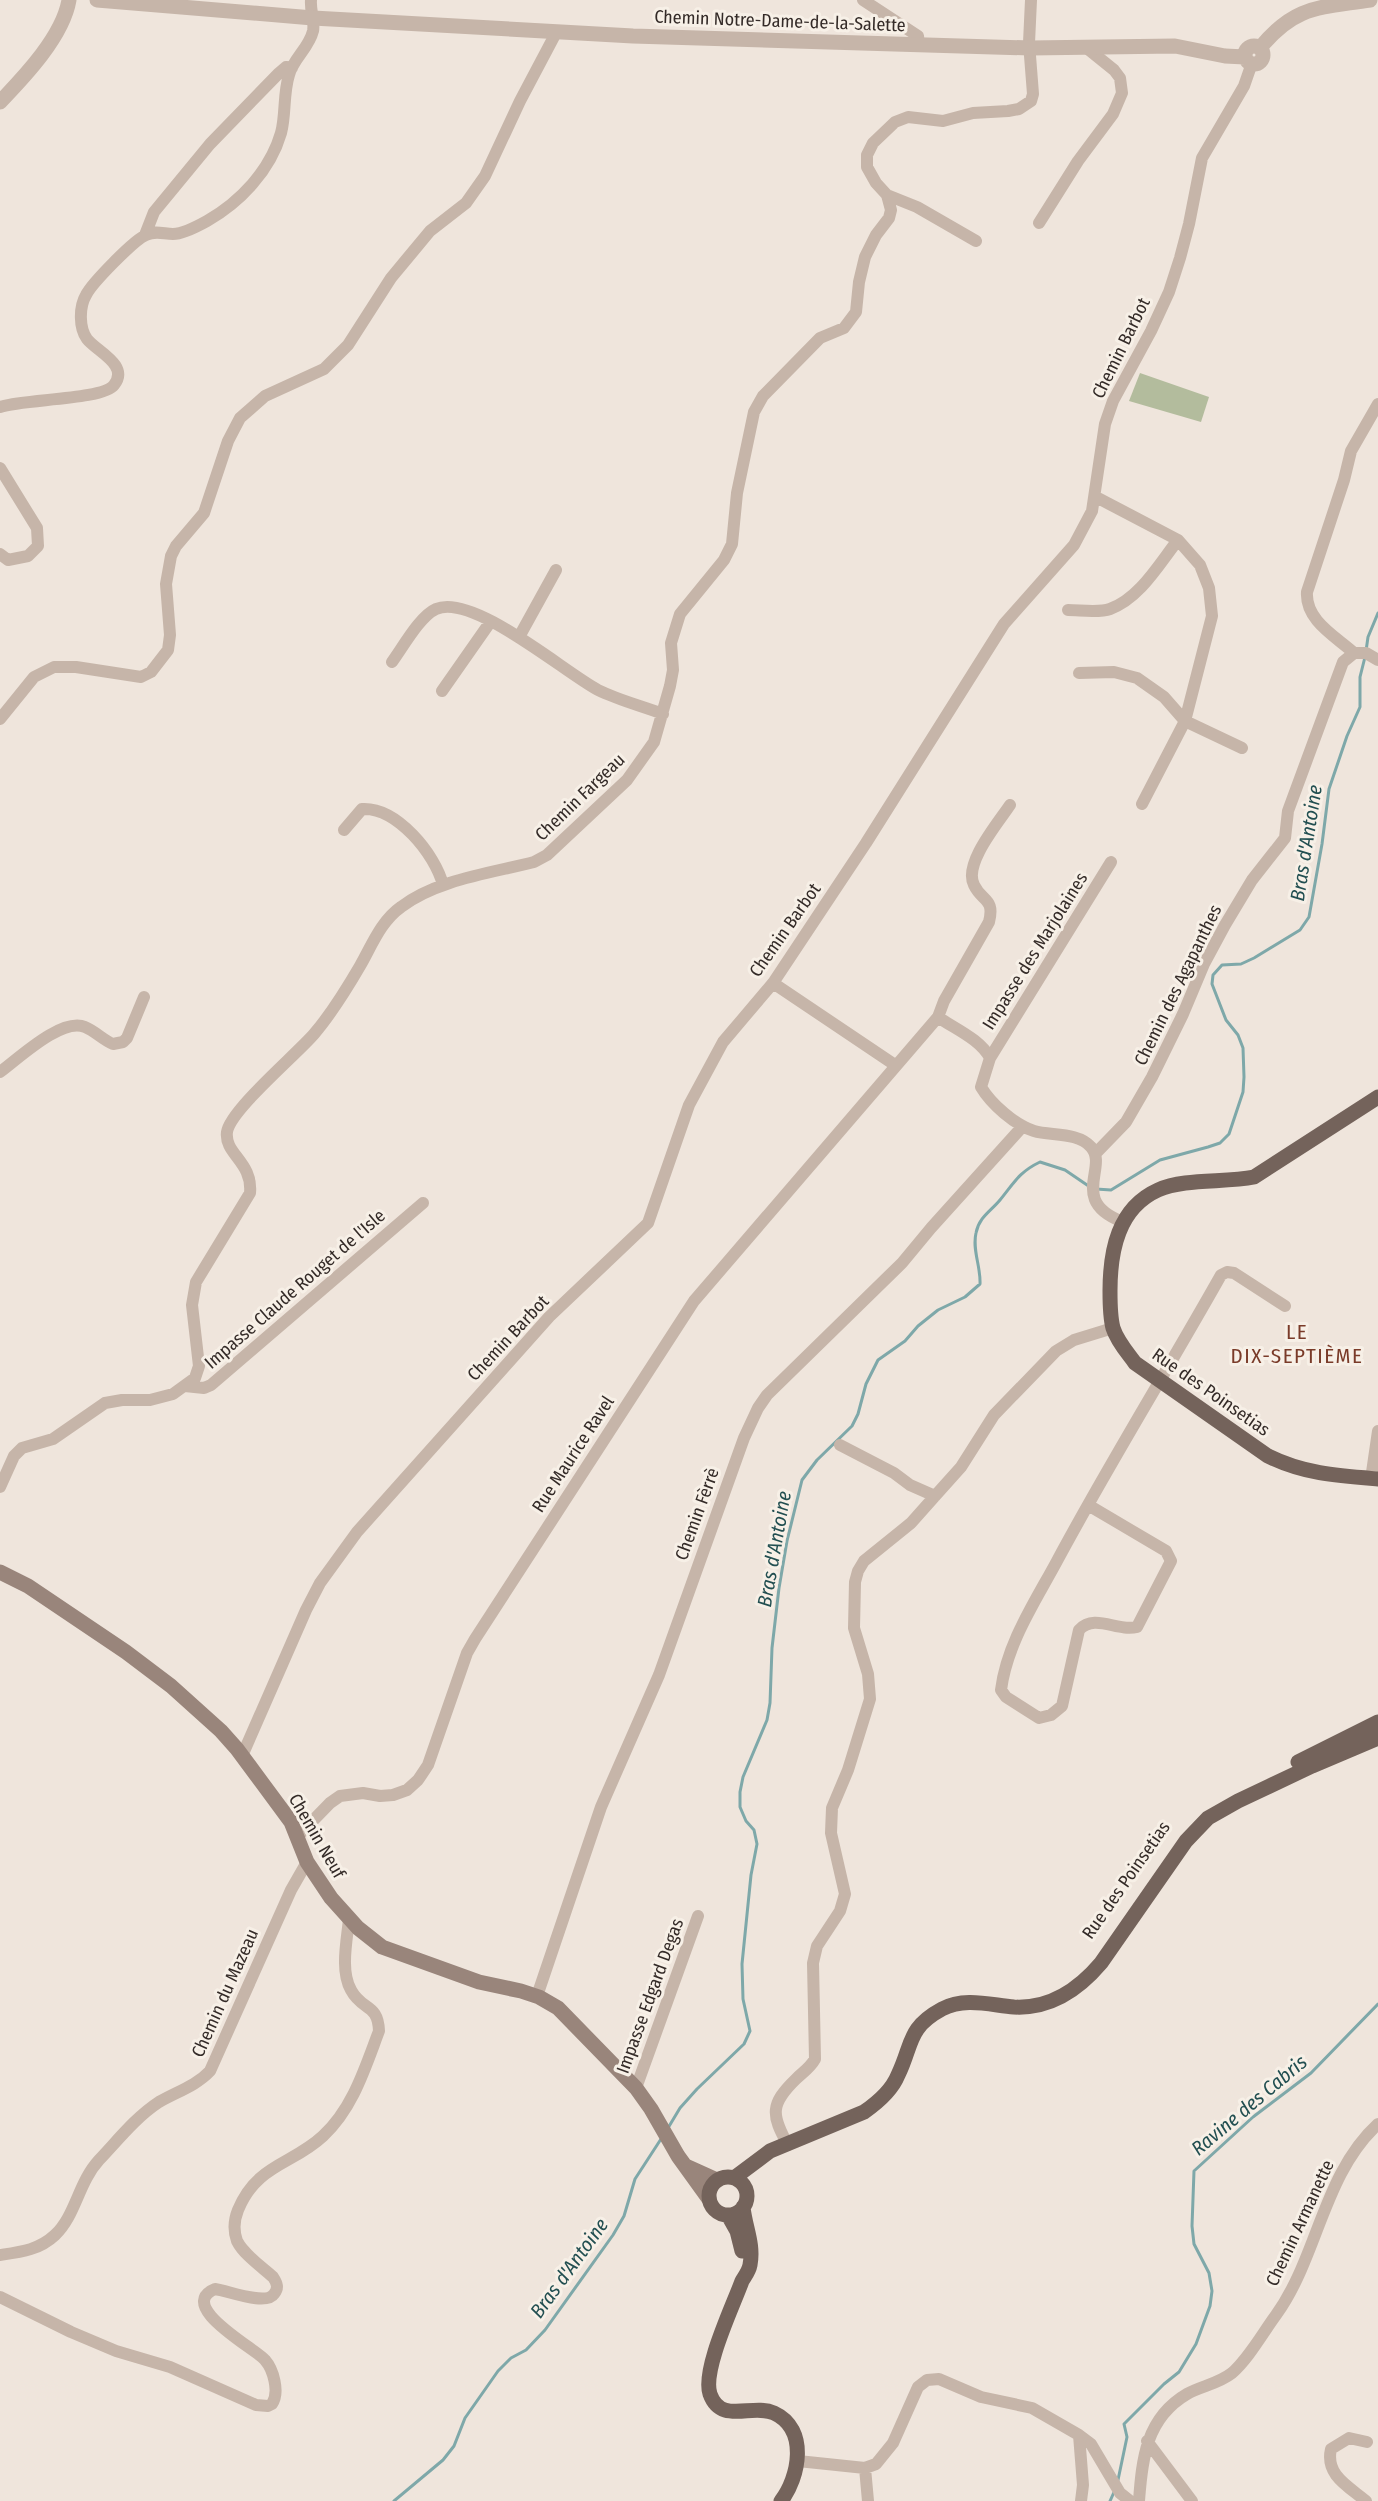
<svg xmlns="http://www.w3.org/2000/svg" width="1378" height="2501" font-family="'Fira Sans Condensed',sans-serif">
<style>
.green{fill:#b3bc9d}
.lines{fill:none;stroke-linecap:round;stroke-linejoin:round}
.stream{stroke:#7ea8a9;stroke-width:3}
.minor{stroke:#c6b5a9;stroke-width:12}
.tertiary{stroke:#c6b5a9;stroke-width:15}
.secondary{stroke:#99857b;stroke-width:15}
.primary{stroke:#74635b;stroke-width:15}
.labels{text-anchor:middle;stroke-width:6;stroke-linejoin:round;paint-order:stroke}
.street-label{font-size:18px;fill:#342b28;stroke:#f7f0e7}
.water-label{font-size:20px;font-style:italic;fill:#224f51;stroke:#f7f0e7}
.quarter-label{font-size:21px;letter-spacing:1.5px;fill:#7a3b29;stroke:#f7f0e7}
</style>
<rect width="100%" height="100%" fill="#efe5dc"/>
<path class="green" d="M1140 373 1209 397 1201 422 1129 401Z"/>
<g class="lines">
<path class="stream" d="M1366 651 1368 637 1378 613
M1096 1189 1111 1190 1160 1160 1208 1147 1220 1143 1229 1134 1243 1092 1244 1077 1243 1048 1238 1035 1226 1020 1212 984 1213 975 1222 965 1241 964 1254 958 1300 930 1309 917 1322 844 1329 789 1347 736 1360 707V677L1365 657
M668 2128 680 2108 697 2089 744 2044 750 2031 743 1999 742 1964 751 1875 757 1844 754 1830 746 1821 740 1807V1792L743 1777 767 1720 770 1703 772 1648 779 1588 787 1541 802 1480 817 1460 852 1426 858 1414 866 1384 878 1360 905 1341 918 1326 938 1310 965 1297 980 1284C981 1267 972 1250 976 1233 979 1217 991 1211 1000 1200 1014 1183 1019 1172 1040 1162L1065 1170 1090 1187
M1118 2480 1127 2437 1124 2424 1164 2384 1179 2372 1196 2344 1210 2306 1212 2291 1209 2273 1194 2244 1192 2226 1194 2171 1253 2117 1311 2073 1378 2004
M394 2501 443 2460 454 2446 465 2418 498 2371 511 2358 526 2350 545 2330 613 2235 624 2216 635 2179 661 2139
M1110 2501 1115 2490"/>
<path class="minor" d="M863 0 918 36 919 45
M887 195 917 207 976 241
M1039 223 1078 161 1113 114 1122 93 1120 78 1114 70 1088 49
M145 235 154 212 210 144 279 73 286 67 292 68
M0 407C23 399 103 400 114 385 130 365 96 351 87 339 79 328 79 307 86 295 92 283 134 240 146 235 155 230 164 234 173 234 183 234 198 226 207 221 240 202 270 171 281 133 286 115 283 94 289 75 293 59 309 48 313 31 315 21 310 11 311 0
M0 468 37 528 38 546 28 556 8 560 0 554
M1096 497 1178 540 1200 565 1209 588 1212 616 1185 721 1142 804
M1068 610C1080 610 1099 613 1110 609 1140 598 1159 564 1178 540
M519 637 556 570
M1354 653C1335 636 1305 620 1307 592L1344 480 1351 451 1378 404
M392 662C403 647 420 616 436 609 473 593 564 672 598 690 618 700 642 706 663 714
M1079 673 1114 672 1137 678 1164 697 1185 721 1242 748
M442 691 491 621
M0 719 34 677 54 667H76L141 677 151 672 168 650 170 635 166 584 171 556 176 546 204 513 228 441 240 418 265 396 324 369 348 345 391 278 430 231 466 203 485 176 520 101 557 31
M1010 805C998 823 963 864 974 885 982 902 995 898 989 922L944 1001 938 1017C955 1029 980 1039 990 1058L981 1087C991 1104 1015 1125 1034 1131 1051 1136 1078 1132 1091 1147 1109 1167 1068 1201 1123 1222
M344 830 362 809C397 807 435 854 443 885
M773 983 895 1065
M990 1058 1111 862
M0 1072C19 1058 62 1017 85 1027 95 1031 103 1040 113 1044L123 1042 127 1038 144 997
M1095 1154 1126 1122 1152 1077 1183 1014 1204 964 1225 925 1252 880 1285 838 1288 811 1343 662 1354 653H1366L1378 660
M185 1386 204 1388 211 1385 423 1203
M840 1445 894 1473 910 1485 935 1496
M1371 1479 1378 1431
M0 1487 14 1456 22 1448 53 1439 105 1403 122 1400H150L173 1394 195 1378 199 1366 192 1305 196 1282 250 1193C253 1162 224 1154 227 1132 230 1110 297 1054 314 1034 332 1013 346 990 360 966 372 945 381 921 401 907 436 880 491 873 534 862L547 855 627 780 654 742 670 686 673 670 671 643 680 614 724 560 732 544 737 493 754 412 763 396 820 338 844 328 856 312 859 282 865 257 876 235 889 218 891 210 887 195 876 183 867 167V155L873 143 895 122 908 117 943 121 973 113 1008 111 1019 109 1031 101 1033 94 1029 43 1031 0
M1088 1505 1166 1551 1171 1561 1137 1627C1117 1632 1095 1613 1079 1630L1062 1706 1051 1715 1039 1718 1006 1697 1001 1690C1007 1643 1035 1602 1057 1561 1109 1464 1167 1371 1221 1275L1227 1272 1234 1273 1285 1306
M242 1756 306 1610 320 1583 357 1532 549 1317 648 1223 689 1105 723 1042 773 983 866 843 1004 624 1074 545 1092 511 1105 424 1113 401 1151 331 1169 292 1180 258 1189 224 1202 158 1244 86 1252 63
M297 1837 330 1803 340 1796 363 1793 380 1796 393 1795 407 1790 418 1780 428 1765 467 1653 475 1639 694 1301 938 1017
M537 1996 601 1807 659 1675 744 1438 758 1408 767 1395 902 1263 931 1228 1023 1126
M636 2088 698 1916
M788 2145C771 2115 770 2104 796 2079 803 2072 810 2068 815 2059L813 1963 817 1946 840 1911 845 1894 831 1833 832 1808 848 1770 870 1699 868 1674 854 1628 855 1582 858 1571 864 1561 911 1523 935 1496 961 1467 994 1415 1056 1351 1074 1340 1113 1328
M0 2255C21 2252 39 2250 55 2235 76 2215 78 2183 99 2160 118 2140 136 2117 159 2102 176 2092 196 2086 210 2071L291 1890 307 1862
M0 2297 71 2332 116 2351 170 2367 256 2405 268 2406 272 2404C280 2392 273 2369 265 2360 256 2349 175 2306 215 2289 229 2291 266 2306 274 2294 279 2288 277 2283 273 2277 262 2267 244 2255 237 2241 233 2230 234 2220 238 2210 257 2164 292 2165 323 2136 353 2108 365 2068 379 2031 378 2003 362 2011 351 1990 340 1971 347 1940 349 1919
M1079 2435 1083 2485 1081 2501
M1147 2441 1192 2501
M798 2461 865 2468 876 2464 893 2443 918 2387 927 2380 939 2379 981 2397 1032 2408 1079 2435 1091 2444 1120 2493 1130 2501
M865 2468 868 2501
M1139 2501C1142 2459 1146 2418 1187 2394 1201 2386 1218 2384 1232 2373 1249 2358 1262 2334 1276 2315 1318 2257 1323 2174 1378 2124
M1366 2501C1348 2486 1325 2475 1331 2449L1349 2438 1367 2442"/>
<path class="tertiary" d="M97 0 313 18 633 36 1030 48 1175 46 1225 56 1245 57
M1245 55a9 9 0 1 1 18 0a9 9 0 1 1-18 0Z
M1260 48C1295 5 1319 8 1370 0
M0 102C25 76 63 36 69 0"/>
<path class="secondary" d="M0 1572 28 1586 126 1652 171 1686 221 1731 237 1749 291 1822 307 1862 331 1898 358 1928 382 1947 479 1982 521 1991 539 1997 558 2008 636 2088 651 2109 678 2156 709 2199
M686 2166 717 2180"/>
<path class="primary" d="M1378 1097 1254 1177C1224 1183 1185 1178 1158 1190 1118 1208 1110 1251 1110 1291 1110 1303 1110 1317 1113 1328 1117 1341 1127 1352 1135 1363L1268 1456C1304 1474 1339 1476 1378 1479
M1298 1762 1378 1722
M709 2196a19 19 0 1 1 38 0a19 19 0 1 1-38 0Z
M734 2178 770 2151 864 2112C877 2103 892 2090 898 2075 913 2044 907 2028 942 2009 965 1997 990 2005 1014 2007 1050 2009 1079 1989 1101 1963L1186 1841 1208 1818 1238 1801 1312 1766 1378 1738
M743 2207C745 2227 754 2244 750 2265 749 2271 745 2276 742 2281 733 2306 702 2370 710 2394 721 2425 752 2403 774 2413 809 2429 799 2478 781 2501
M728 2215 737 2231 742 2251"/>
</g>
<g class="labels">
<g class="street-label">
<text transform="translate(780 21) rotate(2)" y="6">Chemin Notre-Dame-de-la-Salette</text>
<text transform="translate(1121 348) rotate(-64)" y="6">Chemin Barbot</text>
<text transform="translate(580 797) rotate(-44)" y="6">Chemin Fargeau</text>
<text transform="translate(785 930) rotate(-55)" y="6">Chemin Barbot</text>
<text transform="translate(1035 951) rotate(-58)" y="6">Impasse des Marjolaines</text>
<text transform="translate(1178 985) rotate(-64)" y="6">Chemin des Agapanthes</text>
<text transform="translate(295 1289) rotate(-41)" y="6">Impasse Claude Rouget de l'Isle</text>
<text transform="translate(508 1338) rotate(-47)" y="6">Chemin Barbot</text>
<text transform="translate(1211 1392) rotate(35)" y="6">Rue des Poinsetias</text>
<text transform="translate(573 1454) rotate(-57)" y="6">Rue Maurice Ravel</text>
<text transform="translate(697 1514) rotate(-70)" y="6">Chemin Fèrrè</text>
<text transform="translate(317 1836) rotate(60)" y="6">Chemin Neuf</text>
<text transform="translate(1126 1880) rotate(-55)" y="6">Rue des Poinsetias</text>
<text transform="translate(225 1993) rotate(-66)" y="6">Chemin du Mazeau</text>
<text transform="translate(650 1996) rotate(-70)" y="6">Impasse Edgard Degas</text>
<text transform="translate(1300 2223) rotate(-65)" y="6">Chemin Armanette</text>
</g>
<g class="water-label">
<text transform="translate(1306 843) rotate(-81)" y="7">Bras d'Antoine</text>
<text transform="translate(774 1549) rotate(-80)" y="7">Bras d'Antoine</text>
<text transform="translate(1249 2105) rotate(-40)" y="7">Ravine des Cabris</text>
<text transform="translate(569 2268) rotate(-54)" y="7">Bras d'Antoine</text>
</g>
<g class="quarter-label">
<text x="1297" y="1339">LE<tspan x="1297" dy="24">DIX-SEPTIÈME</tspan></text>
</g>
</g>
</svg>
